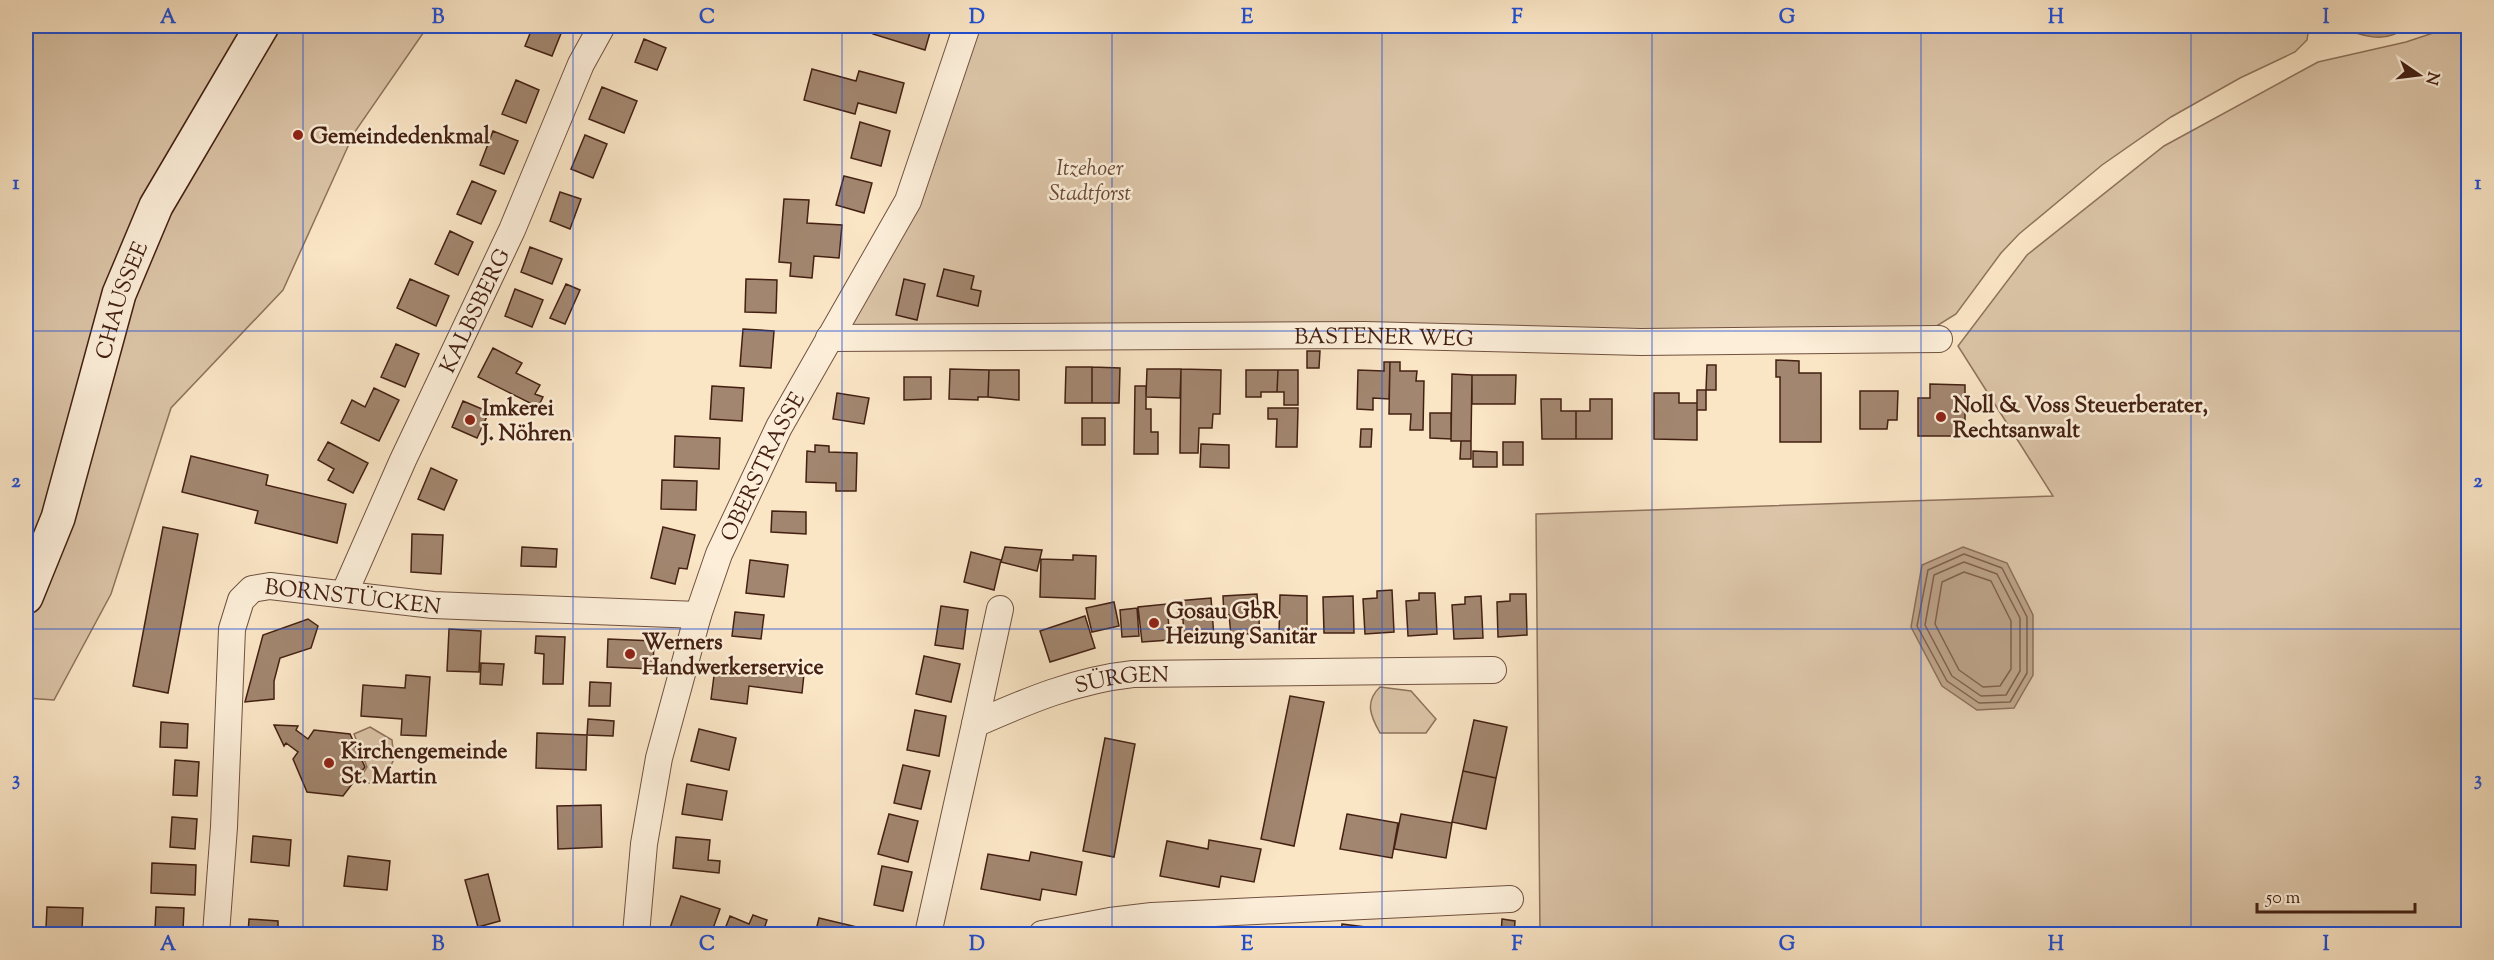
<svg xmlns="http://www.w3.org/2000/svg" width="2494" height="960" font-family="'Sorts Mill Goudy',serif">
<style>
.green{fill:#dbc4a7;stroke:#8f725c;stroke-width:1.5}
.water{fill:#bca288;stroke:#8c6e59;stroke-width:1.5}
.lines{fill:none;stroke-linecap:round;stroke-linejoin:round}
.shore{stroke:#80614d;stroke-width:1.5}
.building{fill:#a2866f;stroke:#432012;stroke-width:1.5}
.street-casing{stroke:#71513f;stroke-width:28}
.secondary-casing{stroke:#432012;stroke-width:36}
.street{stroke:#fceed9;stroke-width:26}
.secondary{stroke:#fceed9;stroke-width:33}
.grid{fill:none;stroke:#1d4ed8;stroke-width:1.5;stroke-opacity:0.55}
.poi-dot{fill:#8f2418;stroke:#fceed9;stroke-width:2}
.labels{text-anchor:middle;stroke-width:5;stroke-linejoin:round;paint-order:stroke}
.poi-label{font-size:22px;font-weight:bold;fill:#432012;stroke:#fceed9;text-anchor:start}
.park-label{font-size:22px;font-style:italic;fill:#694937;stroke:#fceed9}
.street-label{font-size:22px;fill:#432012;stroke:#fceed9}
.neatline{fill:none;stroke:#1d4ed8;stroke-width:2}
.grid-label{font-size:20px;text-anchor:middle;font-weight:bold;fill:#1d4ed8}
</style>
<rect width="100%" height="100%" fill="#fae5c5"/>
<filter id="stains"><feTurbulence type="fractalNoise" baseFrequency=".00333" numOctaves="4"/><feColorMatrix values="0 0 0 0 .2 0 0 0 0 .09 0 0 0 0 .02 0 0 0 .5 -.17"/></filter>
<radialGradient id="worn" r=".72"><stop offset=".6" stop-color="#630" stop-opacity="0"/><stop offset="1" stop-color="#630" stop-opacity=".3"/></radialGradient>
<path class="green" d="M26 26H251L147 201 32 551 26 552Z
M274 26H428L354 133 283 290 171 408 111 594 54 700 26 698V619L65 517 163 208Z
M977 26H2309L2307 40 2295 52 2240 78 2171 117 2102 165 2019 234 2001 253 1956 314 1927 332 845 335Z
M2454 26H2468V934H1540L1536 514 2053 496 1958 346 2027 255 2164 146 2318 62 2406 42Z
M1380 687 1411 691 1436 719 1426 733H1380C1371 717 1364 702 1380 687Z
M370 727 392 740 394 759 383 783H364L359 780 367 767 354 734Z"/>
<path class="water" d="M2337 26H2406C2387 46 2359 35 2337 26Z
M1963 547 2007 563 2033 615V675L2014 708 1977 710 1942 686 1911 627 1922 565Z"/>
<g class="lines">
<path class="shore" d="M1964 554 2002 568 2027 617V673L2010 702 1979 703 1947 681 1917 626 1928 570Z
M1964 562 1997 574 2020 618V671L2006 695 1981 696 1952 676 1925 625 1934 575Z
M1964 572 1991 581 2011 621V669L2000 686 1983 687 1959 670 1935 624 1942 582Z"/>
</g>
<path class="building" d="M533 26H548L562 31 552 56 525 46Z
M874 26H921L931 29 925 50 873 34Z
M644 39 666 48 657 70 635 62Z
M812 69 856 81 859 71 904 83 896 113 858 103 855 114 804 100Z
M516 80 539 90 526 123 502 114Z
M602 87 637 101 624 133 589 119Z
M860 122 890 131 881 166 851 158Z
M493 131 518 141 504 174 480 165Z
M585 135 607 144 593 178 571 169Z
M844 176 872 183 864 213 836 205Z
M472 181 496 191 481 224 457 214Z
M560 192 581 199 570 229 550 221Z
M784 199 809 200 807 223 842 225 839 258 814 256 812 278 790 276 791 263 779 262Z
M450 231 473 242 458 275 435 264Z
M530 247 562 259 552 284 521 272Z
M944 269 974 276 971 289 981 291 978 306 937 296Z
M410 279 449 296 436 326 397 308Z
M746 279 777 280 776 313 745 312Z
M904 279 925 284 917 320 896 315Z
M566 284 580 290 565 324 550 318Z
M515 289 543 300 532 327 505 316Z
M743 329 774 331 771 368 740 366Z
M396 344 419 354 405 387 381 377Z
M493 348 522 363 516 373 540 385 535 394 543 397 538 407 478 377Z
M1307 351H1320L1319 368H1307Z
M1776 360 1799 361V373H1821V442H1780V377H1776Z
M1384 362H1390L1389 399 1373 398V410L1357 409 1358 370 1384 371Z
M1390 362H1400V371H1417L1416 381H1424L1423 430H1410L1411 414H1389Z
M1707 365H1716V390H1706Z
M1066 367H1092V403H1065Z
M1092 367 1120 368 1119 403H1092Z
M950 369 989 370 988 397H978V400L949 399Z
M1147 369H1181L1180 398 1146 397Z
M1181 369 1221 370 1220 414H1213L1212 428H1199L1198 453H1180Z
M989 370H1019V400L988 397Z
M1246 370H1278L1277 392H1261V397H1246Z
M1278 370H1298V405H1284V392H1277Z
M1452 374 1472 375 1471 441H1451Z
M1472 375H1516L1515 404H1472Z
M904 377H931V399L904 400Z
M1930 384 1965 385V436H1918V398H1930Z
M712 386 744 388 742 421 710 419Z
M1135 386H1146V409H1151V432H1158V454H1134Z
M374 388 399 400 379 441 341 423 352 400 365 407Z
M1697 390H1706V410H1697Z
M1860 391H1898L1897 420H1888L1887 429H1860Z
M837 393 869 398 864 424 833 419Z
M1654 393H1679V403H1697V440L1654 439Z
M1541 399H1561V411H1576V439H1542Z
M1590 399H1612V439H1576V411H1590Z
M463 401 489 412 477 438 452 427Z
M1268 408H1298L1297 447H1276L1277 419H1268Z
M1430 413H1451V439L1430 438Z
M1082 418H1105V445H1082Z
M1361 429H1372L1371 447H1360Z
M675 436 720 438 719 469 674 467Z
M1461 441H1471V459H1460Z
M328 442 368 463 353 493 328 480 334 469 318 460Z
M1503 442H1523V465H1503Z
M1201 444 1229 445V468L1200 467Z
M815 445 829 446V452L857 453 856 491H836V483L806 482 807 451 815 452Z
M1473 451 1497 452V467H1473Z
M191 456 268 475 266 485 346 504 337 543 255 523 258 511 182 492Z
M431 468 457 480 444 510 418 499Z
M662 480 697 481 696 510 661 509Z
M772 511 806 512V534L771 532Z
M163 527 198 534 168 693 133 686Z
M663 527 695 535 687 569 679 568 675 584 651 578Z
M412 534 443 535 441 574 411 572Z
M522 547 557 549 556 567 521 566Z
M1005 547 1042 550 1037 571 1001 562Z
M971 552 1001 560 994 590 964 582Z
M1073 555 1096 556 1095 599 1040 597 1041 559 1073 560Z
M750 560 788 565 784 597 746 593Z
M1392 590 1394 632 1365 634 1363 599 1377 598V591Z
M1419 593H1435L1437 634 1408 636 1406 601 1419 600Z
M1257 594 1260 633 1231 635 1229 615H1224L1223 596Z
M1510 594H1526L1527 635 1498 637 1497 602 1510 601Z
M1280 595 1307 596V635L1279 634Z
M1353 596 1354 633H1324L1323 597Z
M1481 596 1483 638 1454 639 1452 605 1465 604V597Z
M1211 598 1214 637 1184 640 1183 619H1178L1177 601Z
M1114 602 1119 626 1092 632 1086 608Z
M1167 604 1170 640 1142 642 1138 607Z
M941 606 968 610 963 649 935 645Z
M1137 608 1139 636 1122 637 1120 610Z
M735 612 764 615 761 639 732 636Z
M1085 616 1095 648 1050 662 1040 631Z
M308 619 318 626 311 648 280 658 274 681V699L245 702 263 635Z
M449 629 481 631 479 672 447 671Z
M536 636 565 637 563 684H543L544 654 535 653Z
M608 639 654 641 653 669 607 667Z
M924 656 960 664 951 702 916 694Z
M481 663 504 664 502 685 480 684Z
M715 668 758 675 759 668 804 674 802 693 749 686 747 704 711 699Z
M406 675 430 677 426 736 401 735 402 719 361 716 363 685 405 688Z
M590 682 611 683 610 706H589Z
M1290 696 1324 702 1294 846 1261 839Z
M915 710 946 716 939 756 907 750Z
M588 719 614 721 613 736 587 735Z
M1474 720 1507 727 1496 778 1463 771Z
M161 722 188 724 187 748 160 747Z
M274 725 298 726 296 730 308 739 314 730 350 734 365 767 343 796 307 792 293 759 298 752 286 743 284 746Z
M699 729 736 738 729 770 691 761Z
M537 733 587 735 586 770 536 768Z
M1105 738 1135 744 1114 857 1083 851Z
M175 760 199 762 197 796 173 795Z
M903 765 930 771 921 809 894 803Z
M1463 771 1496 778 1486 829 1452 822Z
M687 784 727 791 722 820 682 814Z
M601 805 602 847 558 849 557 806Z
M889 814 918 821 908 862 878 854Z
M1347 814 1398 823 1392 858 1340 849Z
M1401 814 1452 823 1446 858 1394 849Z
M172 817 197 819 195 849 170 847Z
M253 836 291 840 289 866 251 862Z
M676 837 710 840 708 860 720 861 719 873 673 868Z
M1209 840 1261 849 1254 882 1221 876 1219 887 1160 876 1167 841 1208 849Z
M1031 852 1082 862 1076 895 1042 889 1040 900 981 889 988 854 1029 861Z
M348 856 390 861 387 890 344 886Z
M152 863 196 865 195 895 151 893Z
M882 866 912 872 903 911 874 905Z
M488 874 500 921 478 927 465 880Z
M681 896 720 909 711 934H677L669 931Z
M47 907 83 908 82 929 46 928Z
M156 907 184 908 183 930 155 929Z
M753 915 767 920 764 929 772 932V934H723L730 916 749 924Z
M819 918 886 934H815Z
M249 919 278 921V934H248Z
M1502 919 1515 921 1514 934H1501Z
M1342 924 1397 931V934H1341Z"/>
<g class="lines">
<defs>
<g id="street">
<path id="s1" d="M829 338 1364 335 1641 342 1939 339"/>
<path id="s2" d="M344 594 403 460 512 230 581 64 602 26"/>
<path d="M975 724 1000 609"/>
<path id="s3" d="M216 934 224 827 232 629 241 600 252 589 270 586 433 605 698 615"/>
<path id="s4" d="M636 934 644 844 659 758 698 615 719 554 779 427 908 201 967 26"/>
<path id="s5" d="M928 934 975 724C1027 701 1076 680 1133 674L1493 670"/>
<path d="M1042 934 1110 921 1152 916 1510 899"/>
</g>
<g id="secondary">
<path id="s6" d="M26 597 58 518 119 294 156 206 262 26"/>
</g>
</defs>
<use href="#street" class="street-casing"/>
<use href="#secondary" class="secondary-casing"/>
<use href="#street" class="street"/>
<use href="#secondary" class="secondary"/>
</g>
<path class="grid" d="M303 26V934M573 26V934M842 26V934M1112 26V934M1382 26V934M1652 26V934M1921 26V934M2191 26V934M26 331H2468M26 629H2468"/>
<g class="poi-dot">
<circle cx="298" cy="135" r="6"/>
<circle cx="1941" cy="417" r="6"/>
<circle cx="470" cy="420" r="6"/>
<circle cx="1154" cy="623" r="6"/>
<circle cx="630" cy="654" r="6"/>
<circle cx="329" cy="763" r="6"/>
</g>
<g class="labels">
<g class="poi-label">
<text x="310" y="143">Gemeindedenkmal</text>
<text x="1953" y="412">Noll &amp; Voss Steuerberater,<tspan x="1953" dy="25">Rechtsanwalt</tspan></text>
<text x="482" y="415">Imkerei<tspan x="482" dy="25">J. Nöhren</tspan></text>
<text x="1166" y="618">Gosau GbR<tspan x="1166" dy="25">Heizung Sanitär</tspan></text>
<text x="642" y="649">Werners<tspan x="642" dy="25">Handwerkerservice</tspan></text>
<text x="341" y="758">Kirchengemeinde<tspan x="341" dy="25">St. Martin</tspan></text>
</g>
<g class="park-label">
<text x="1090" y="175">Itzehoer<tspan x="1090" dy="25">Stadtforst</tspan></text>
</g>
<g class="street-label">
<text dy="8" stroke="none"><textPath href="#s6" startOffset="312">CHAUSSEE</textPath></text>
<text dy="8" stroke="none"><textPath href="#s2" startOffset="312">KALBSBERG</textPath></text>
<text dy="8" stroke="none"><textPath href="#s1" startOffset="555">BASTENER WEG</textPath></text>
<text dy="8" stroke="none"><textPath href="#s4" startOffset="488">OBERSTRASSE</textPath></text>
<text dy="8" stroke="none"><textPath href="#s3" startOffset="453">BORNSTÜCKEN</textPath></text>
<text dy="8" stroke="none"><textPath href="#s5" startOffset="370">SÜRGEN</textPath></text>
</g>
</g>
<rect width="2494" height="960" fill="none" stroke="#fae5c5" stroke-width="66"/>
<g transform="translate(2419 75) rotate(104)" stroke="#fceed9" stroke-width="4.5" paint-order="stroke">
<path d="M0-4.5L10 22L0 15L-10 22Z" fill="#432012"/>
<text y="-9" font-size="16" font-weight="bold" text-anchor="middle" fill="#432012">N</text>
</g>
<path d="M2257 903v9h158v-9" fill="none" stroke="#432012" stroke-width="3"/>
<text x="2266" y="903" font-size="18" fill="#432012" stroke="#fceed9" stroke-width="4.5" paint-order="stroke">50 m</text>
<rect x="33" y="33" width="2428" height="894" class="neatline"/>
<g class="grid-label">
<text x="168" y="23">A</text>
<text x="438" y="23">B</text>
<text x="707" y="23">C</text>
<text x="977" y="23">D</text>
<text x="1247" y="23">E</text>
<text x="1517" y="23">F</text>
<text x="1787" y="23">G</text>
<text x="2056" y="23">H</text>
<text x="2326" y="23">I</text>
<text x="16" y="189">1</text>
<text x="2478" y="189">1</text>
<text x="16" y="487">2</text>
<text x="2478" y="487">2</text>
<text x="16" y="785">3</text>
<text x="2478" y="785">3</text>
<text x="168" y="950">A</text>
<text x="438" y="950">B</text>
<text x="707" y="950">C</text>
<text x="977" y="950">D</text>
<text x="1247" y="950">E</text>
<text x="1517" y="950">F</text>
<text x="1787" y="950">G</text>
<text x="2056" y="950">H</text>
<text x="2326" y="950">I</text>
</g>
<rect width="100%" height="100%" filter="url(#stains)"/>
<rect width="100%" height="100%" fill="url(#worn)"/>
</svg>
